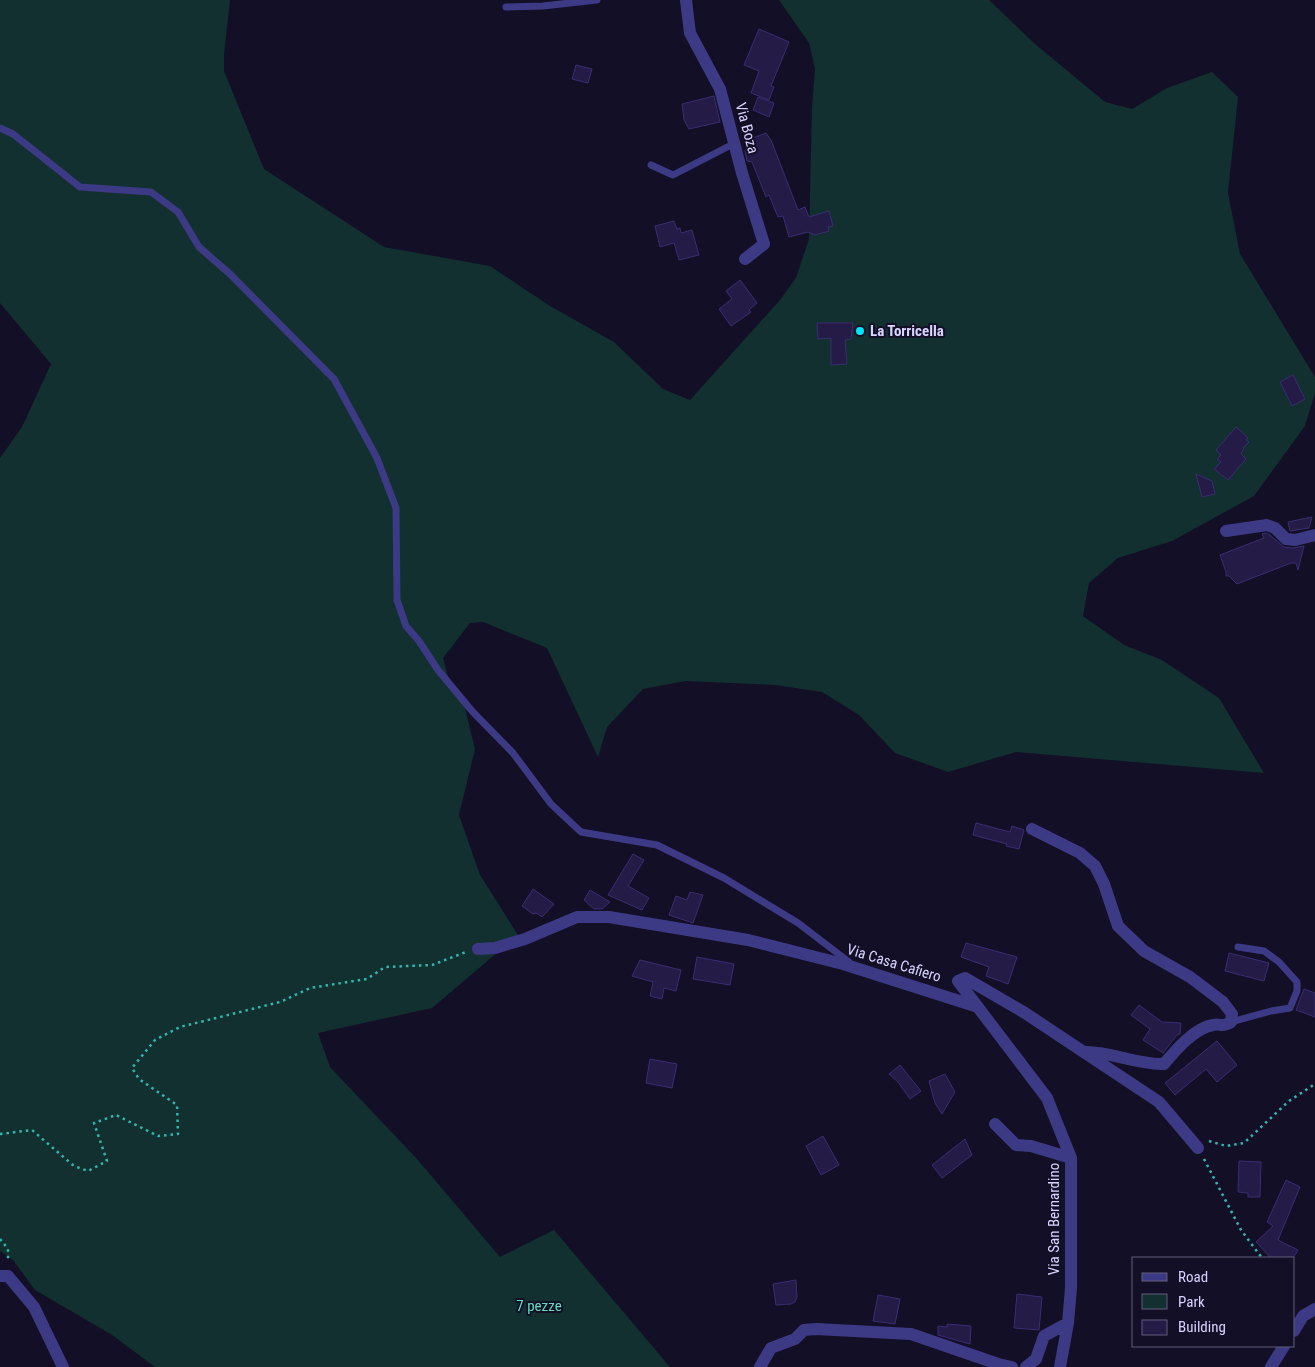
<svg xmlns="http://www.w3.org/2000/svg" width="1315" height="1367" font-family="'Roboto Condensed',sans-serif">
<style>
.green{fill:#12302f}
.building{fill:#241b47;stroke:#3b2d73}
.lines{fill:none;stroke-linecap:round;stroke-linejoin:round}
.path{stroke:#2fb8b0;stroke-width:2.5;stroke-dasharray:2.5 4;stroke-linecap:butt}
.lane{stroke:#3d3a85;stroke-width:7}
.street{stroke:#3d3a85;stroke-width:12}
.poi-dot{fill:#00e5ff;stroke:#130f26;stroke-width:2}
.labels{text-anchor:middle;stroke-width:4;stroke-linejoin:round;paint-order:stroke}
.street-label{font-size:15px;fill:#d9d4ff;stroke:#130f26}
.poi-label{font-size:15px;font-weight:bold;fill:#d9d4ff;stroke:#130f26;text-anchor:start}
.park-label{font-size:15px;fill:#5fe0c0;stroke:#130f26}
</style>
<rect width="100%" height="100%" fill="#130f26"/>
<path class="green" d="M0 0H230L224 55V71L264 169 384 247 490 266 550 306 614 342 663 389 690 400 780 300 796 278 809 239 812 107 815 69 809 43 779 0H989L1035 44 1105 102 1132 109 1167 88 1212 72 1238 97 1228 193 1240 254 1315 377V393L1305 426 1254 496 1172 541 1118 558 1089 583 1083 616 1124 645 1162 660 1219 698 1264 773 1016 752 948 772 895 753 859 715 822 692 775 685 686 681 643 689 607 727 598 757 547 648 483 622 470 623 443 658 450 683 465 708 475 749 459 815 480 875 518 935 432 1008 318 1033 330 1067 417 1159 500 1257 554 1230 670 1367H155L112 1335 35 1290 13 1260 0 1251V458L22 427 51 364 0 303Z"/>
<path class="building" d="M759 29 789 42 771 86 774 87 769 100 751 93 759 71 744 65Z
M576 65 592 69 588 83 572 79Z
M714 96 720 122 689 129 684 120 682 104Z
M758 97 774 103 769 117 753 110Z
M766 133 771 140 798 210 805 207 809 217 829 211 833 226 828 227 829 231 815 235 808 232 789 237 783 216 778 217 769 195 766 197 752 162 747 161 745 151 747 147 745 141Z
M674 221 677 229 680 228 681 233 692 230 699 255 679 260 674 243 660 247 655 226Z
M740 280 757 303 749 310 751 312 731 326 719 309 732 299 726 291Z
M817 323H853L851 339 845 340 847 364 831 365V338L818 339Z
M1293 375 1305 399 1292 406 1280 382Z
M1236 427 1248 438 1246 440 1249 442 1243 448 1244 449 1241 454 1246 459 1228 480 1214 469 1221 462 1217 459 1221 455 1216 450Z
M1196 474 1212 481 1215 494 1202 497Z
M1312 517 1309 528 1290 531 1288 522Z
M1266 533 1270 535 1284 547 1293 548 1304 546 1298 570 1296 563H1291L1237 584 1229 576H1226V572L1220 555 1264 538 1262 534Z
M976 823 1010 832 1012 826 1024 830 1019 849 1006 846 1007 844 973 835Z
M633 854 644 860 628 886 649 898 642 910 608 895Z
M533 889 554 904 542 917 536 913 533 914 522 906Z
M590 890 610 902 602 909H594L584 900Z
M690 892 703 895 693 923 669 915 676 896 687 900Z
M966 943 1017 957 1008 984 986 976 989 967 961 957Z
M1229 953 1269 963 1264 981 1225 971Z
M697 957 734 964 730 985 693 979Z
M640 960 681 970 676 991 664 988 662 999 650 996 653 982 632 976Z
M1304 989 1315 993V1017L1296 1010Z
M1139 1005 1162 1022 1181 1023 1180 1034 1177 1035 1163 1053 1143 1040 1150 1029 1131 1015Z
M1217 1041 1237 1065 1217 1082 1206 1069 1175 1095 1165 1083Z
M650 1059 677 1064 672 1088 646 1083Z
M900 1065 921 1091 910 1099 898 1082 889 1074Z
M945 1074 955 1092 942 1114 935 1103 929 1081Z
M823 1136 839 1165 821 1175 806 1146Z
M965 1139 972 1155 942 1178 932 1165Z
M1239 1161 1261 1162 1260 1197H1248V1193L1238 1192Z
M1286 1180 1300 1187 1278 1240 1298 1250 1293 1258H1271L1256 1242 1273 1226 1267 1222Z
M796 1280 797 1297 795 1302 791 1304 776 1305 773 1284Z
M1017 1294 1042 1297 1039 1330 1014 1328Z
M878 1295 900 1299 895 1324 873 1321Z
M947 1324 971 1326 970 1344 938 1335V1326L947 1327Z"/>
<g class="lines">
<path class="path" d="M0 1134 32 1130 74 1166 88 1171 107 1161 94 1123 116 1115 158 1136 178 1134 177 1105 139 1079 132 1068 155 1040 180 1027 280 1002 310 988 367 979 385 967 432 965 466 952
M1209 1141 1226 1146 1244 1143 1289 1101 1315 1084
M1204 1159 1241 1230 1262 1258
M0 1239 8 1249V1262"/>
<path class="lane" d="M506 7 543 6 597 0
M0 128 13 134 80 187 151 192 178 212 199 247 230 274 334 379 377 458 396 508 397 600 406 626 419 641 438 670 472 711 513 753 551 804 581 832 657 845 724 878 798 923 849 962
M651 165 673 175 735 143
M1231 1022 1271 1011 1290 1008 1297 991V982L1279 962 1264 951 1238 947"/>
<path class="street" d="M686 0 690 33 720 89 742 173 764 244 745 259
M1226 531 1267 525 1275 528 1286 539 1295 540 1315 535
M1032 829 1080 853 1095 866 1104 884 1118 926 1144 951 1190 977 1223 1002 1232 1014 1231 1022C1221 1028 1222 1023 1213 1025 1194 1028 1175 1051 1164 1064 1137 1065 1113 1052 1086 1052
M478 949 495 948 525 939 577 917H609L748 940 843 964 978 1007
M995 1124 1016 1145 1031 1146 1071 1158
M0 1276H8L34 1307 63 1367
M1294 1331 1303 1316 1315 1309
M760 1367 771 1348 795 1339 804 1330 816 1329 911 1334 998 1364 1012 1367
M1026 1367 1036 1359 1044 1336 1068 1323
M1060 1367 1068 1323 1071 1288V1158L1047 1098 958 981 965 978 1025 1013 1159 1102 1198 1148
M1271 1367 1284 1346"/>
</g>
<circle class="poi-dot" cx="860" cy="331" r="5"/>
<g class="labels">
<g class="street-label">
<text transform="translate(747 128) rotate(75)" y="5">Via Boza</text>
<text transform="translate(894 963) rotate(17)" y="5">Via Casa Cafiero</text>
<text transform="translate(1054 1219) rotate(-90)" y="5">Via San Bernardino</text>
</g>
<g class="poi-label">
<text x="870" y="336">La Torricella</text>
</g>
<g class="park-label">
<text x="539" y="1311">7 pezze</text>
</g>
</g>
<rect x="1132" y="1257" width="162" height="90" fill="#130f26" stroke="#625e7d"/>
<rect x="1142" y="1273" width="25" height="8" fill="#3d3a85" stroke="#625e7d"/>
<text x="1178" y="1282" font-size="15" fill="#d9d4ff">Road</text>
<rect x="1142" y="1294" width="25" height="15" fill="#12302f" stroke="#625e7d"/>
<text x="1178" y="1307" font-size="15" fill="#d9d4ff">Park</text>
<rect x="1142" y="1320" width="25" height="15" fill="#241b47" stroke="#625e7d"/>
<text x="1178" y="1332" font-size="15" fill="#d9d4ff">Building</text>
</svg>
